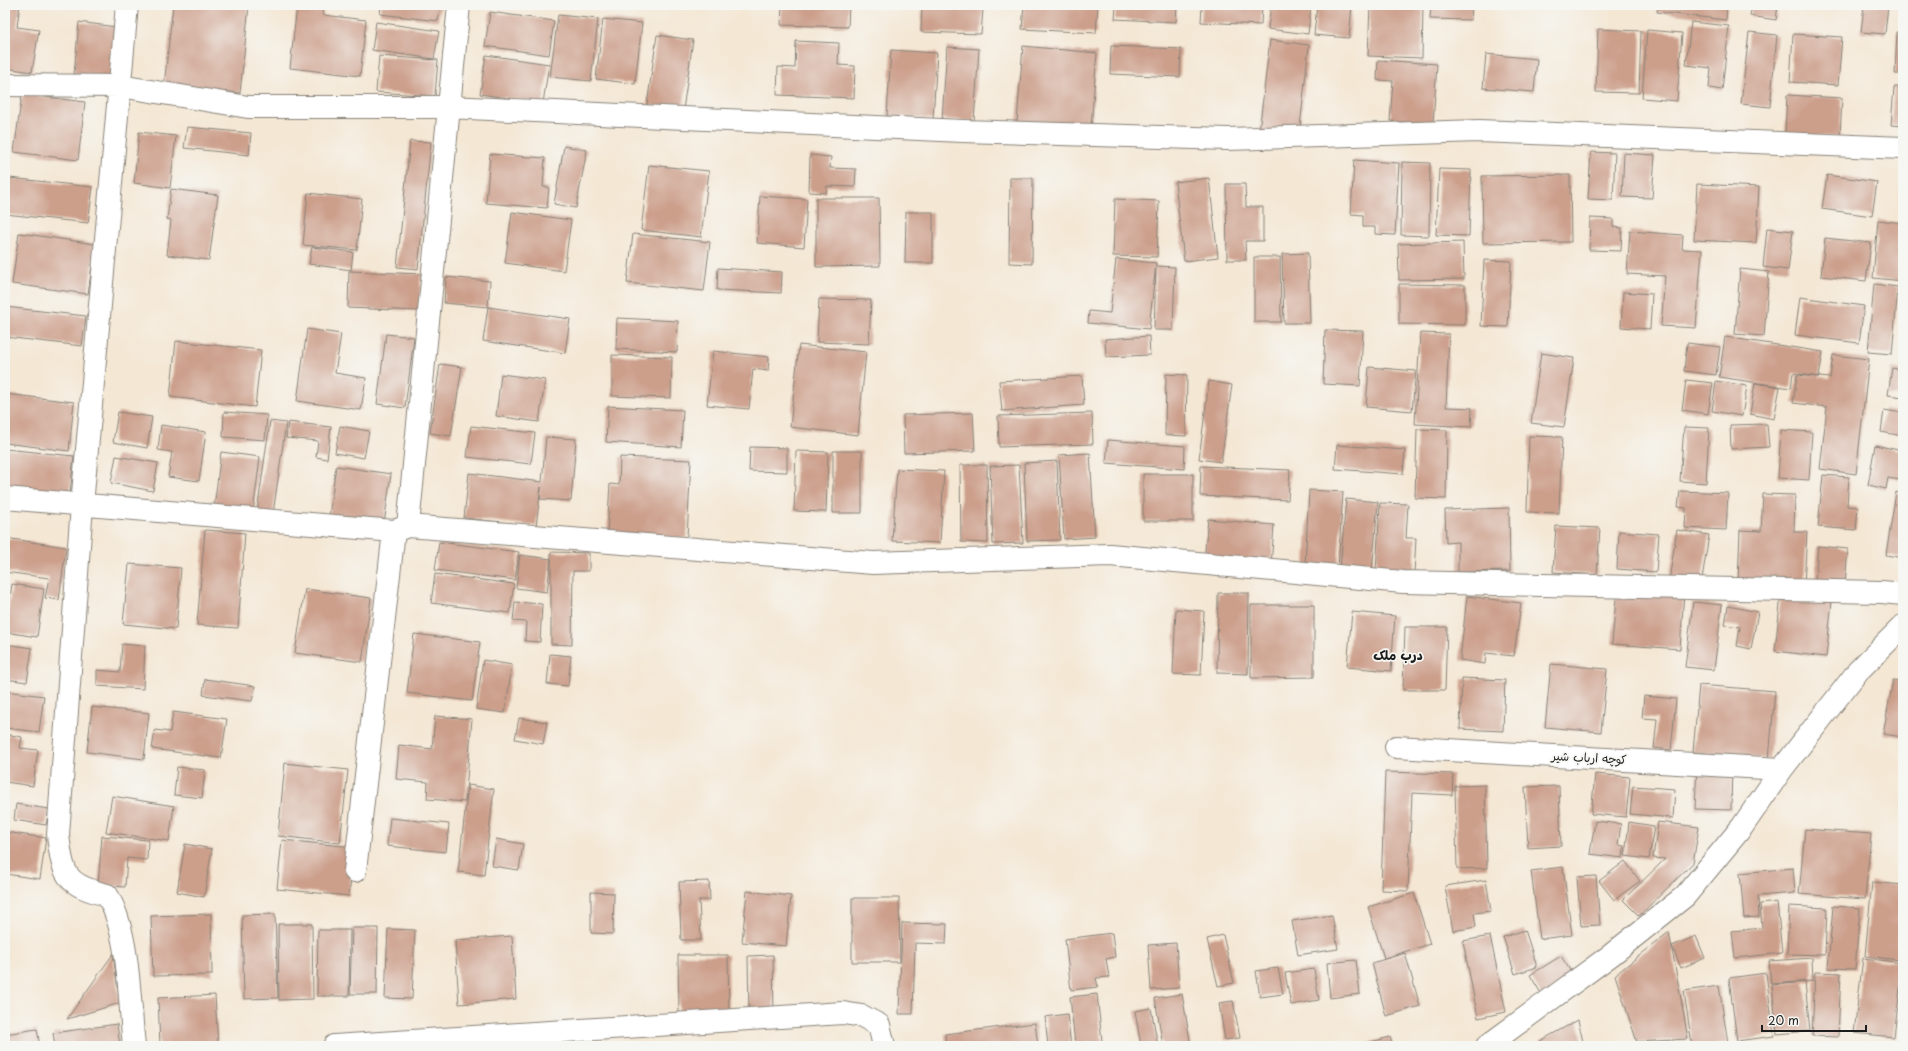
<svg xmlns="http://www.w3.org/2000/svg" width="1908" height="1051" font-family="'Playpen Sans','Playpen Sans Arabic',sans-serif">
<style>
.building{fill:#cc9f8b}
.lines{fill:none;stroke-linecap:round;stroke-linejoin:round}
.minor-casing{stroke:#888278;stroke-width:24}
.minor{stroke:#fff;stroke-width:22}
.labels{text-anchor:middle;stroke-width:3.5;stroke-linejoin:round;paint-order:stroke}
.street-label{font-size:12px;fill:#1c1c1c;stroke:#f6f6f2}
.neighbourhood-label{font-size:13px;font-weight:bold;fill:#1c1c1c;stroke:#f6f6f2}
</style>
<rect width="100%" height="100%" fill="#f6f6f2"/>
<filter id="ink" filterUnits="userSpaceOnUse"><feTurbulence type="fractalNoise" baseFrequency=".025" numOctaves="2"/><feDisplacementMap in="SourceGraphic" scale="8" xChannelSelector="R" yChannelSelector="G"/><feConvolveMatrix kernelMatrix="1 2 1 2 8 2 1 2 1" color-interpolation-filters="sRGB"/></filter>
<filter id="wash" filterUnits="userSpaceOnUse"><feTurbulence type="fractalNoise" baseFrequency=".012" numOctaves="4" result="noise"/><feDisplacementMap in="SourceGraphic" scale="16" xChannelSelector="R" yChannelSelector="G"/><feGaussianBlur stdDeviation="0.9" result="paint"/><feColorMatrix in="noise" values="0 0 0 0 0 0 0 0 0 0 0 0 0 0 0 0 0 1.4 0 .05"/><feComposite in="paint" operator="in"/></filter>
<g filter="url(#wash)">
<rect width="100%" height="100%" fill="#f4e7d4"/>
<g id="blocks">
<path class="building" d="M5 5H20L17 27 39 30 32 72 5 68Z
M173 5H249L240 93 164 86Z
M297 5H324L323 15 366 20 360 76 290 68Z
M381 5H441L438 21 380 14Z
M596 5H624V10Z
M782 5H849L848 27 781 25Z
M1024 5H1098L1096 33 1022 29Z
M1116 5H1177L1176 22 1115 19Z
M1202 5H1262L1261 25 1201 22Z
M1271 5H1311L1308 34 1268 29Z
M1317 5H1352L1349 38 1314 35Z
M1370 5H1423L1422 58 1368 56Z
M1431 5H1472L1471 20 1430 19Z
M1658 5H1727L1726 20 1657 12Z
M1752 5H1778L1776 20 1750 16Z
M1864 5H1888L1885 34 1861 32Z
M922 6 983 9 981 34 921 32Z
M490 12 554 21 549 55 485 46Z
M558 15 598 19 591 81 550 77Z
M603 19 642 23 635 84 596 79Z
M79 22 116 27 110 78 74 74Z
M376 22 439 31 434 59 372 50Z
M1691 22 1729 26 1722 90 1709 88 1711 68 1686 65Z
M1598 29 1641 31 1639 93 1596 92Z
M1647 30 1682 33 1677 101 1642 98Z
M1749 32 1777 35 1770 107 1741 104Z
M1897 32H1903V74H1895Z
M1793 34 1842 37 1838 85 1790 82Z
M657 35 693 40 683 110 647 105Z
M1270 40 1309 45 1299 136 1259 132Z
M796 41 839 43 838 65 855 66 854 98 777 95 778 67 795 68Z
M1023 46 1097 53 1091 128 1017 122Z
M1111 46 1181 49 1180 77 1110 74Z
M947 47 979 49 974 121 942 119Z
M891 50 937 53 933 119 887 116Z
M1486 54 1537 59 1534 92 1483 88Z
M486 55 549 64 543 103 480 94Z
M379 56 438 60 435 96 376 92Z
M1378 60 1437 64 1433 124 1390 121 1393 81 1377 80Z
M1894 87H1903V126L1891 125Z
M22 94 85 102 78 160 14 152Z
M1787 95 1842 98 1840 137 1785 134Z
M187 127 251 133 249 155 184 148Z
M139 132 176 136 170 188 134 183Z
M410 141 431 142 418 269 397 267Z
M564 146 587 150 576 208 554 204Z
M1591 152 1615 153 1613 200 1588 199Z
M1624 153 1655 155 1652 198 1622 197Z
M490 154 545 158 543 187H549L547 208 486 203Z
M810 155 831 157 830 168 856 169 855 187 827 186 826 193 809 192Z
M1354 160 1399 163 1395 235 1375 234V227H1363V215L1351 214Z
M1402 162 1430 163 1429 236 1401 235Z
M649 165 709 171 701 237 641 230Z
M1439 169 1471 170 1469 236 1436 235Z
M1570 175 1571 242 1483 243 1482 176Z
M1827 175 1877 182 1872 216 1822 209Z
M9 178 93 187 88 223 5 214Z
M1010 178H1033L1032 264 1009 263Z
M1209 178 1218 257 1184 261 1175 182Z
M1226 184H1245L1246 207H1263V241H1245L1246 260H1227Z
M1697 184 1759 187 1756 243 1694 240Z
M171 189 218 195 209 260 167 255 171 220 167 219Z
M308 193 362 199 357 250 303 245Z
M760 196 807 199 804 247 757 243Z
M816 198H879L880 266 816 267Z
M1115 199 1159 201 1157 257 1113 256Z
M512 212 571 220 564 271 505 263Z
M906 212H933V263H905Z
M1590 218 1613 219V227L1622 228 1621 251 1589 250Z
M1878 220 1903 223V281L1873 278Z
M1767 228 1793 231 1788 270 1763 267Z
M1630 231 1683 235 1682 249 1702 250 1696 328 1661 326 1665 276 1627 274Z
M19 233 95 244 88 294 12 284Z
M633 234 710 242 704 291 627 283Z
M1825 238 1871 243 1866 281 1821 276Z
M1463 242 1464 279 1399 280 1398 244Z
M312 247 353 252 351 270 309 264Z
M1308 253 1310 323H1284L1282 254Z
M1254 257H1280L1281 322H1254Z
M1116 259 1156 263 1149 329 1088 323 1089 311 1110 313Z
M1484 260 1511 261 1508 327 1481 326Z
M1156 266 1175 267 1173 330H1154Z
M718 268 782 272 781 293 717 290Z
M1740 269 1769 272 1764 336 1735 334Z
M349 271 421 274 419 311 348 308Z
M446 277 490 281 488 307 444 303Z
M1399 284 1465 285V325L1399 324Z
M1874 284 1898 287 1892 354 1868 352Z
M1623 292 1652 294 1650 329 1621 327Z
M1800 297 1864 306 1859 343 1795 335Z
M819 299 871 300 869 344 817 342Z
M5 307 86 316 82 346 5 337Z
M488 307 570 319 565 353 483 341Z
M617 318 678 321 677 352 616 349Z
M307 329 341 334 335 373 366 378 361 410 297 401Z
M1325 330 1363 331 1360 386 1323 384Z
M1420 333 1449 334 1446 407 1472 408 1471 427 1415 424Z
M386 334 414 337 405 408 377 404Z
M1149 336 1150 355 1106 357 1105 339Z
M1725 337 1823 352 1819 377 1793 373 1791 388 1719 377Z
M176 341 261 350 255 407 170 397Z
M1687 343 1720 347 1716 375 1684 371Z
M799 345 866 352 858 435 790 427Z
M713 351 769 357 768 371 753 369 749 409 707 405Z
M1541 353 1574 358 1564 427 1531 423Z
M612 355 672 357 671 398 612 396Z
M1833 355 1869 359 1856 474 1820 469 1827 407 1793 403 1797 375 1830 378Z
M440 364 462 367 451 436 430 433Z
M1369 367 1416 371 1412 411 1366 407Z
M1892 368 1903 370V397L1888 395Z
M501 374 545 380 539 422 496 416Z
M1166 374 1187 375 1186 436 1165 435Z
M1082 376 1084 405 1002 411 999 381Z
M1686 380 1713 383 1708 414 1682 410Z
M1209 381 1232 385 1221 462 1199 459Z
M1716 381 1747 386 1742 416 1712 411Z
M1755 383 1780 387 1774 419 1750 414Z
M5 394 74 402 69 451 5 443Z
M608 406 683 410 681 447 606 442Z
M1884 410 1903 413V436L1881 432Z
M118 412 152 417 147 448 113 442Z
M224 412 267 415 265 440 223 437Z
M973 413 975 451 904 453 903 415Z
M1092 413 1093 444 999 447 998 416Z
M270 421 286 423 273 514 257 512Z
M288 422 331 427 327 459 316 457 318 441 286 438Z
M1767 424 1769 447 1731 449 1730 425Z
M161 425 206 432 199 481 168 477 172 452 158 450Z
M340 426 369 431 364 458 335 453Z
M471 426 535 433 531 464 467 457Z
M1684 427 1709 428 1706 483 1680 481Z
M1417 429 1447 430 1446 499 1415 498Z
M1781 430 1812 432 1809 480 1778 478Z
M1529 436 1562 437 1559 513 1527 512Z
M546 437 576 439 571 501 540 499 541 487 536 526 464 518 469 473 542 482Z
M1108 440 1185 446 1184 469 1106 463Z
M1337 445 1405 450 1403 474 1335 469Z
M1875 445 1903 451 1900 480 1888 478 1886 489 1868 485Z
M750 447 787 448V472L749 471Z
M5 449 74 456 70 494 5 487Z
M796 451 828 452 826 512 794 511Z
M833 451H862V513H833Z
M221 452 260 457 253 513 214 508Z
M1090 453 1095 537 1064 539 1059 455Z
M116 456 158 463 153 491 111 483Z
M620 457 691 460 687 538 607 534 610 484 619 485Z
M1057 461 1060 540 1027 541 1024 463Z
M960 465H987L988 543 961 542Z
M1019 465 1023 543 993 544 990 466Z
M336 466 391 474 384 524 329 516Z
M1201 466 1290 470 1288 500 1200 496Z
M897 469 944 471 940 543 892 541Z
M1143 474H1193V521H1143Z
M1823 475 1849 477 1847 506 1858 507 1856 530 1818 527Z
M1309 490 1343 492 1338 568 1305 566Z
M1680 491 1728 493 1726 530 1685 528 1686 508 1678 507Z
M1896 492 1903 494V558L1886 555Z
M1763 494 1795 495 1794 532H1807L1804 585 1738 583 1740 530 1761 531Z
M1346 499 1378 502 1372 572 1340 569Z
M1380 503 1408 504 1406 538H1416L1414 574 1376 572Z
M1509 508 1510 571 1458 572V542L1446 543 1445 510Z
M1208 519 1274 525 1271 567 1204 561Z
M1556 526 1600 528 1597 575 1553 572Z
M205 530 245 533 238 628 197 625Z
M1677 530 1709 535 1701 585 1669 580Z
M1619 531 1659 534 1656 572 1617 569Z
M5 538 66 547 59 600 45 598 49 578 5 572Z
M439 542 519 552 515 580 435 570Z
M1818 546 1848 549 1845 584 1815 581Z
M551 552 589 553V571H573L572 645 551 644Z
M520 555 551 559 547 592 516 588Z
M129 564 181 568 176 629 123 624Z
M435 574 514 584 510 613 431 603Z
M12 584 44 589 37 637 5 632Z
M1617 587 1684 592 1680 649 1612 644Z
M305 589 371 598 362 662 295 653Z
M1218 593H1249L1248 674 1217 673Z
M1781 595 1832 601 1826 657 1775 651Z
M1467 596 1521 603 1514 656 1486 653 1485 664 1460 660Z
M515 602 542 604 540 642 525 641 526 622 513 621Z
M1693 602 1722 605 1714 670 1685 667Z
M1251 605H1314V677L1251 678Z
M1728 606 1758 612 1751 649 1737 646 1740 627 1725 625Z
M1176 609 1204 611 1201 675 1173 674Z
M1352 612 1395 616 1391 671 1347 667Z
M1405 627H1447L1445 690H1403Z
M414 634 480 642 472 701 407 693Z
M5 644 32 648 27 682 5 679Z
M122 644 145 646 143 689 97 686V670L120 672Z
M550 654 571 656 568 686 547 684Z
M483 660 512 665 505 713 476 709Z
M1551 664 1607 669 1601 732 1545 727Z
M1462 678 1505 680 1503 731 1460 729Z
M205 679 255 686 252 701 203 695Z
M1893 680 1903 681V737L1883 734Z
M1699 685 1775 691 1769 759 1693 752Z
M5 691 44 696 39 732 5 728Z
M1644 696 1676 699 1671 750 1654 748 1657 719 1642 718Z
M92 707 149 713 144 759 87 752Z
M173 712 227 719 221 758 152 749 155 730 170 732Z
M435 716 472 719 465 802 427 799 428 782 396 779 399 745 432 749Z
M519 718 547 722 543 744 515 739Z
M5 734 22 737 20 748 38 750 33 786 5 782Z
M285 763 348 770 340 843 278 836Z
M1697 766H1732L1731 810 1695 809Z
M177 767 205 770 202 798 174 795Z
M1385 772 1453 774 1452 795 1412 793 1408 891 1381 890Z
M1595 774 1630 777 1626 817 1591 814Z
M468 785 494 789 484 875 458 872Z
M1485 785 1487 868 1457 869 1455 786Z
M1559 786 1561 846 1528 848 1525 787Z
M1633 786 1675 789 1673 818 1630 814Z
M112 796 174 806 169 841 106 832Z
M16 804 49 809 46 825 14 820Z
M390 818 449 824 446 852 387 846Z
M1595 821 1621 824 1618 845 1624 846 1623 858 1590 854Z
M1629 822 1654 826 1649 859 1625 856Z
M1658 822 1699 827 1693 863 1639 916 1623 900 1665 859 1653 858Z
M1805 829 1871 834 1865 899 1799 894Z
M5 832 46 838 40 879 5 874Z
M102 836 148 840 147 860 127 858 125 887 98 885Z
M496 839 523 844 519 870 492 866Z
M282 840 354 847 349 896 277 889Z
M185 844 212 849 204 897 177 892Z
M1625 861 1640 881 1614 900 1599 881Z
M1563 867 1572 935 1540 939 1531 871Z
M1793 868 1795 893 1758 896 1759 917 1744 918 1740 873Z
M1596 876 1600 925 1581 926 1577 877Z
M1486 880 1491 911 1474 913 1476 927 1453 931 1445 886Z
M709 881 710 900H699L701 940H681L679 882Z
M1872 882 1903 885V950L1900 949 1899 960 1865 956Z
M747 891 791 896 786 946 742 942Z
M591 892 614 893 613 934 591 933Z
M1414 893 1430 944 1384 958 1368 907Z
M852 898H899L900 962H852Z
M1777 902 1782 953 1735 958 1732 931 1762 928 1760 904Z
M1789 906 1827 908 1825 955 1787 954Z
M1833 906 1860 908 1855 969 1828 968Z
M211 914 212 975 153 976 151 916Z
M275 914 278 998 244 999 242 915Z
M1332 915 1338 949 1298 955 1292 921Z
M902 923 947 924 946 944 915 943 913 1014H899Z
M278 924H312L313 999 279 1000Z
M352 928H378L377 994H350Z
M388 929 415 930 412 999 385 998Z
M318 930H350L349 996H317Z
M1525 930 1537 967 1515 974 1503 937Z
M1669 932 1688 1039 1637 1042 1615 975Z
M1112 933 1115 957 1106 959 1109 977 1096 978 1098 987 1071 990 1065 939Z
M1223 935 1234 983 1218 986 1207 939Z
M512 936 516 999 459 1004 455 940Z
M1490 936 1506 1012 1478 1018 1463 941Z
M1696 936 1705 958 1681 968 1672 946Z
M1176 943 1179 988 1151 990 1148 945Z
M1405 953 1420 1006 1386 1016 1372 963Z
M113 954 120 1003 67 1019Z
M678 955H728L729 1012 679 1013Z
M773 955 774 1016H749L748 956Z
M1561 956 1573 975 1542 995 1530 975Z
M1812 958 1813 981 1771 984 1769 961Z
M1863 958 1903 963 1894 1037 1854 1033Z
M1356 960 1360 994 1330 998 1327 963Z
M1278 968 1283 994 1260 997 1256 971Z
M1314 969 1319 1000 1291 1005 1285 973Z
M1815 972 1841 973 1838 1037 1812 1036Z
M1766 973 1774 1036 1737 1041 1729 978Z
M1805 982 1810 1031 1777 1034 1772 985Z
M1719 986 1728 1043 1713 1046H1692L1684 991Z
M1097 994 1102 1041 1075 1044 1070 997Z
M1182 994 1191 1046H1163L1155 998Z
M215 995 218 1046H160L158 998Z
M1233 1001 1240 1038 1225 1040 1219 1003Z
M1151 1008 1158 1046H1141L1135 1011Z
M1067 1014 1071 1046H1048L1045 1017Z
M1578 1020 1584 1046H1541L1540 1041Z
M1035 1023 1038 1046H946L945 1034Z
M117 1024 120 1046H55L53 1033Z
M37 1029 40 1046H5V1034Z
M1390 1037 1393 1046H1359V1045Z"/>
</g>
</g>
<g filter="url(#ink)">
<use href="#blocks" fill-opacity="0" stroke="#888278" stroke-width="1"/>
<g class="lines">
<defs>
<path id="minor" d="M127 5 82 505 58 835C63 875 65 885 107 895 130 933 129 1001 134 1046
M5 85 120 86 248 107H448L962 131 1228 139 1479 131 1903 148
M5 498 394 531
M408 526 873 563 1110 555 1403 582 1882 592 1903 594
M1396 747 1782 769
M355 871 394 531 408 526 459 5
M334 1046 843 1013 862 1016 879 1025 884 1046
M1487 1046 1611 955 1685 896 1742 827 1782 769 1858 671 1903 626"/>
</defs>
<use href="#minor" class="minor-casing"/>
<use href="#minor" class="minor"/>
</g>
</g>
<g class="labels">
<g class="street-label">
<text transform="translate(1589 758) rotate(3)" y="4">کوچه ارباب شیر</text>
</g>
<g class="neighbourhood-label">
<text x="1398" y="660">درب ملک</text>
</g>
</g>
<rect width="1908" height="1051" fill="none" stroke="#f6f6f2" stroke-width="20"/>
<path d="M1762 1025v6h104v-6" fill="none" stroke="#1c1c1c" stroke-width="2"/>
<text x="1768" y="1025" font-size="12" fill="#1c1c1c" stroke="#f6f6f2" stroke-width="3" paint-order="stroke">20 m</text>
</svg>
